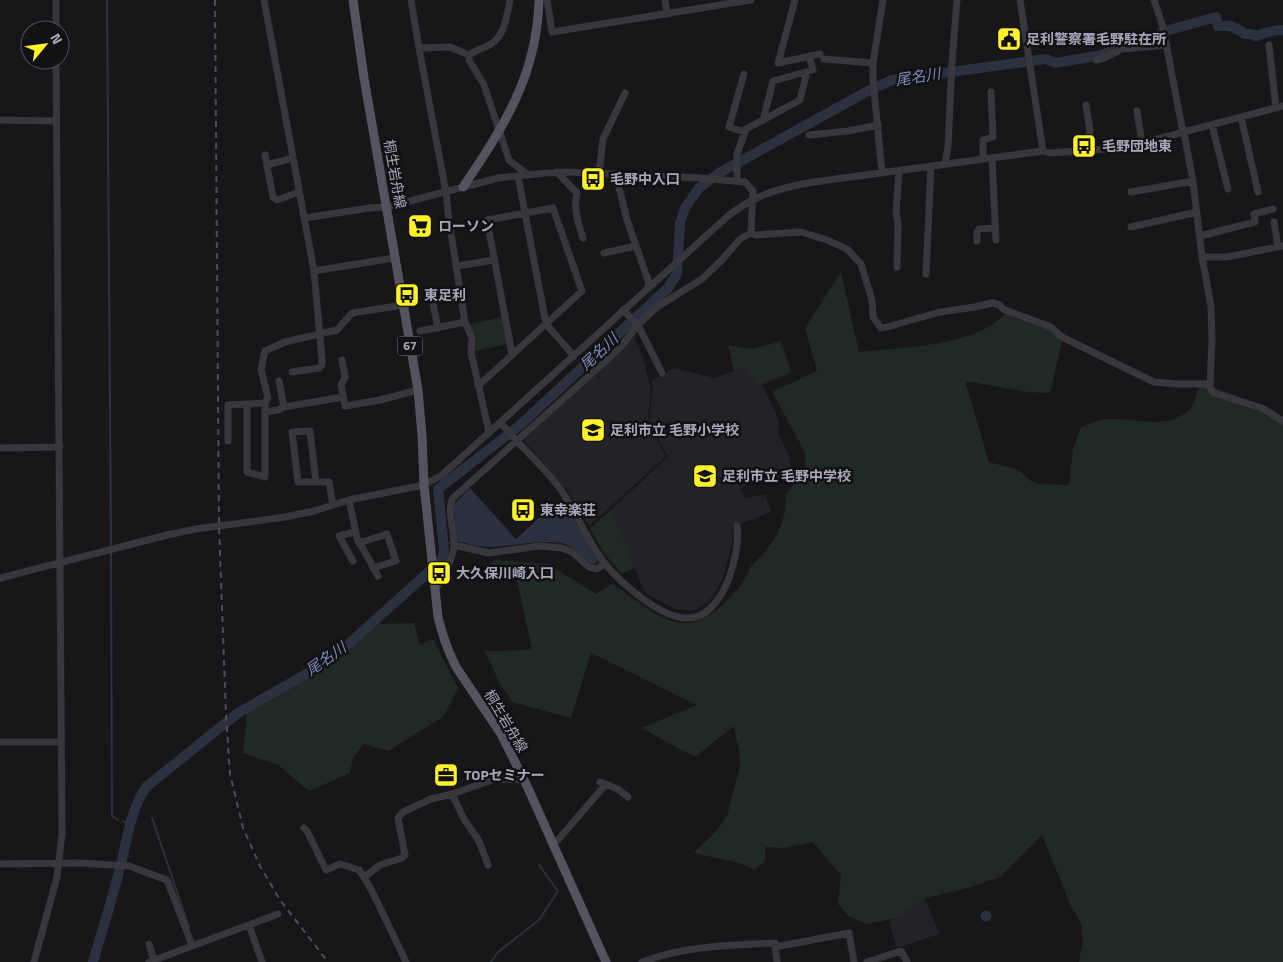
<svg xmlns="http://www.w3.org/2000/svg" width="1283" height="962" font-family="'Titillium Web','Noto Sans JP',sans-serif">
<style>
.built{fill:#232226}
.green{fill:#202924}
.water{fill:#2b313e}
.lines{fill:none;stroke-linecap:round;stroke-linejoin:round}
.stream{stroke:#2b313e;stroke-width:2}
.river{stroke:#2b313e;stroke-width:10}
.minor{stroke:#38373e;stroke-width:7}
.major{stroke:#54535e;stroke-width:9}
.rail{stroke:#4e4e57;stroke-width:2;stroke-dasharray:6 5;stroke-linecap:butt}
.labels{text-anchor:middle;stroke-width:5;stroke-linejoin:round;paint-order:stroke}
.shield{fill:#121214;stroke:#7b7b88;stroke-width:1}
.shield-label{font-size:12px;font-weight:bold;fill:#a8a8ba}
.poi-label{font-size:14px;font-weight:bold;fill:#a8a8ba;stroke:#121214;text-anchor:start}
.street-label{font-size:14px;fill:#a8a8ba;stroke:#121214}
.water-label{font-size:15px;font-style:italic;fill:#7c8bb8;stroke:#121214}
</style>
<rect width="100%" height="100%" fill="#171719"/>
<path class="built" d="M636 333 635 339 643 357 651 390 648 421 666 456 589 526 567 490 525 442V438L630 341Z
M781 341 792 373 762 385 774 409 779 422 778 434 790 458V468L786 478 774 485 768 474 740 488 745 497 747 498 765 494 771 512 733 527 732 544 724 575 715 594 707 603 693 611 675 609 645 593 611 510 668 457 649 421 653 390 651 381 674 368 714 378 734 371 728 345 752 349Z
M925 898 939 934 897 948 889 921 899 918Z"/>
<path class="green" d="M841 272 859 352C903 347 980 347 1008 310L1064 334 1050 393 1028 392 965 381 989 462 1018 470 1031 481 1040 484 1069 485 1073 449 1081 427C1091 423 1100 419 1111 419 1137 418 1169 431 1190 409 1195 403 1197 391 1200 383 1231 392 1255 404 1283 420V962H1079L1083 940 1081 923 1071 906 1042 835 1000 877 961 890 925 898 899 918 866 924 848 916 838 904 841 875 813 842 782 848 765 847V862L754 870C735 858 714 860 694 852L714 834 727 816 740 766 739 751 734 726 695 757 641 728 697 705 591 653 571 718 512 702 499 682 485 651 532 650 517 580 474 579 494 560 548 564 596 594 612 584C634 597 658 622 685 623 707 624 734 596 745 579 748 574 749 569 752 565 754 562 758 560 760 557 776 540 788 519 785 495 796 482 808 470 805 452L772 392 817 371 805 328Z
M503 317 508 344 474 351 469 324Z
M780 342 790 372 759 384 746 368 734 370 729 346 752 350Z
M611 510 635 568 622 574 604 553 590 528Z
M377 622 382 624 414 623 420 645 433 639 458 688 443 717 388 751 364 744 353 758 350 773 309 791 278 765 243 753 247 712 328 663Z"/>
<path class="water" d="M470 488 516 539 554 504 557 507 563 501 598 561 594 565C582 559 575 546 561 543 537 539 512 547 487 547 477 547 466 543 456 541L454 504Z
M980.5 916a5.5 5.5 0 1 1 11 0a5.5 5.5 0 1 1-11 0Z"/>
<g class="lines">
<path class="stream" d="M107 0 111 548
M444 544 450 543
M111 552 112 816 118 820
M152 818 189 927
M123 821 129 825
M491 962 498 952 539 920 558 891 539 865"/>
<path class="river" d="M93 962C102 931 112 900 120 868 127 841 130 811 146 787L238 713 315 669 343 649 442 560 444 550 438 489 519 426 668 288 677 274 680 223 685 208 699 188 719 173 868 91 892 80 1046 59 1055 63 1102 55 1122 45 1159 42 1162 38V32L1216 17 1218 26H1231C1236 30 1241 29 1244 34H1252L1256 36C1262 34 1277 29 1283 30"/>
<path class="minor" d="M56 0V30
M264 0 314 271 322 360V365L319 368 292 372
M411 0 419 48 446 192 449 221 465 322 472 338 471 352 489 432
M547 0 552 32 751 0
M665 0 667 14
M795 0 778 63 820 54
M1020 0 1043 151
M1154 0 1163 27 1183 133
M1269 45 1276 108
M419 48 450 47 469 55
M469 55V60L484 85 509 160 528 175
M469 55C476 50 484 48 491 44 505 36 507 14 510 0
M824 59 873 63
M1096 60 1104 58 1122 49 1167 45
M744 74 729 127 745 132
M1086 105 1090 131 1087 150
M1137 111 1142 143
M1241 117 1258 192
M0 120 56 121
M763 120 773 81 813 70 809 56
M1212 125 1228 189
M1184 133 1193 181 1202 257 1211 306 1212 339 1210 388 1214 393 1262 408 1283 421
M809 135 848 131 878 125
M265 155 273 197 277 200 299 192
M992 158 996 240
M983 159V140L993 137 991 92
M945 164 948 147 952 62 957 0
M267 165 293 158
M557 172 577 193C573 208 578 223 583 238
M882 173 873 79V63L883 0
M599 174 603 139 625 93
M616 175 627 220 649 283 647 288
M518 176 546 324 574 356
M737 180V154L746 129 800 100 807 72
M1131 192 1193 181
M304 218 370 208 387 207 498 178 546 173 568 172 699 178 745 182 753 191 751 233
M1274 222 1278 247
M1131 227 1197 212
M1200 236 1255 222 1254 214 1273 209
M977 241V232L979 229 995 228
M604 253 636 246
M1202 257H1227L1283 246
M457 266 494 260
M897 267 898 223 896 212 899 171
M314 271 394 258
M926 274 931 166
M433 303 438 328
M623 310 638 325 662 373
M420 331 465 322
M342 360 345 377 341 385 345 406 380 400 418 390
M279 381 284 407
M478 386 582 291 553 208 487 220 512 354
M265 403 247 404V472L265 477V403L268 398 261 369 265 351 285 342 337 330 352 313 403 305
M265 412 278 410 284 407 343 397
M500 422C519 445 541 464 559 487 577 512 587 542 606 565 622 584 662 619 688 618 699 618 709 611 716 602 730 585 740 548 737 526
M228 441V405L247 404
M0 448 60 447
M316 482 310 431 292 432 298 482H329L333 505
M349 500 357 538 378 576
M359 543 387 534 396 561 373 568
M454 545 489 553 540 546 562 548 572 552 589 567 596 569 605 564
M353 561 339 536 355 532
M0 578 167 535 196 529 285 517 314 511 349 500 424 485 442 475 728 216C754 195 782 187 814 182L1043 151 1050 153 1120 148 1142 143 1283 106
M436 590C441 576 453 561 454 546 455 533 446 509 453 498L619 349 638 325 657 307 702 279 721 261 740 239 751 233 756 235 801 232 827 240 847 249 861 264 872 300 873 317 881 328 887 327 940 312 975 307 992 303 1000 305 1003 309 1051 327 1062 337 1154 382 1177 384H1209
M0 742H61
M600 782 618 789 628 797
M452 794 464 819 479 841 488 865
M304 828 307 831 326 870 340 864 359 870 364 877 374 895 406 962
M552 843 558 840 606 784
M0 864 80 863 129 866 167 880 192 945
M364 877 380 865 402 858 405 855 398 818 403 812 431 799 452 794 495 779 523 780
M249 925 262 962
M149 944 154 960
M775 947 849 933 854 962
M34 962 57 877 62 834 56 60
M149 962 278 914
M642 962C684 946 730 945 775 943L777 962
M867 962 901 951 907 962"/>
<path class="major" d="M353 0 364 78 418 390 422 435 424 485 438 617C442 634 448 651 456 667L501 734 527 786 606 962
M463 187C504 126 537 76 539 0"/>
<path class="rail" d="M215 0 219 526 226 715 230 774 243 828 260 866 280 900 328 962"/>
</g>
<defs>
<symbol id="civic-square" viewBox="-11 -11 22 22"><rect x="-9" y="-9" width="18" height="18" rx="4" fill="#fff229" stroke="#121214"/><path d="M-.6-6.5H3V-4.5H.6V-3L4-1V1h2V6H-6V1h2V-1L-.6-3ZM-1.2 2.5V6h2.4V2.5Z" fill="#111"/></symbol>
<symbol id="bus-square" viewBox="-11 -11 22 22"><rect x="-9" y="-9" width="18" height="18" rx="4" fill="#fff229" stroke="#121214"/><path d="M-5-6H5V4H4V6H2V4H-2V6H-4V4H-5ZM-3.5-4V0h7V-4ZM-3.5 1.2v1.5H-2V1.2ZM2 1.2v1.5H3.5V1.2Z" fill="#111"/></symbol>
<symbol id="supermarket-square" viewBox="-11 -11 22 22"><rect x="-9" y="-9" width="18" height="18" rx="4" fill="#fff229" stroke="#121214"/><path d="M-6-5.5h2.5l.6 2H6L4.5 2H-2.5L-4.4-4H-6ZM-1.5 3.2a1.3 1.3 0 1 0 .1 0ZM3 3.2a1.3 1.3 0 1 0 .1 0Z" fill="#111"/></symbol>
<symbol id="school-square" viewBox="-11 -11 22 22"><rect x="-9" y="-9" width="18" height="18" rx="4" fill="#fff229" stroke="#121214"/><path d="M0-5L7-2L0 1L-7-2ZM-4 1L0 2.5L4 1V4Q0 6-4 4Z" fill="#111"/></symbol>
<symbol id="office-square" viewBox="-11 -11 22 22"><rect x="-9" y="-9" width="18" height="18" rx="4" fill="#fff229" stroke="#121214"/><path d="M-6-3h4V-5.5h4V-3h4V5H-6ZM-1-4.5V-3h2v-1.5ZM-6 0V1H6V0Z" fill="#111"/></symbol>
</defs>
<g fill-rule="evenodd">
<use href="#civic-square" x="995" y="25" width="28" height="28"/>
<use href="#bus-square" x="1070" y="132" width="28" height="28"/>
<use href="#bus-square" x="579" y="165" width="28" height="28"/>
<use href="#supermarket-square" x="406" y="212" width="28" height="28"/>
<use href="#bus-square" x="393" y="281" width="28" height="28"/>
<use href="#school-square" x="579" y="416" width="28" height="28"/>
<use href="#school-square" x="691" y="462" width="28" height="28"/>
<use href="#bus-square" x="509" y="496" width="28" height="28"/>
<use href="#bus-square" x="425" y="559" width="28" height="28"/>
<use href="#office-square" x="432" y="761" width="28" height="28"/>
</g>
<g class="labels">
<rect class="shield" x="397.5" y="336.5" width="25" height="19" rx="4"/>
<g class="shield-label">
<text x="410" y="350">67</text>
</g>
<g class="poi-label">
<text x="1026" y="44">足利警察署毛野駐在所</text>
<text x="1102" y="151">毛野団地東</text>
<text x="610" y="184">毛野中入口</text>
<text x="438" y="231">ローソン</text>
<text x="424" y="300">東足利</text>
<text x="610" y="435">足利市立 毛野小学校</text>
<text x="722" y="481">足利市立 毛野中学校</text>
<text x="540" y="515">東幸楽荘</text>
<text x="456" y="578">大久保川崎入口</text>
<text x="464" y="780">TOPセミナー</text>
</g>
<g class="street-label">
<text transform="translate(395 174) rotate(80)" y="5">桐生岩舟線</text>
<text transform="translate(506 721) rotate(59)" y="5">桐生岩舟線</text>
</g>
<g class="water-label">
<text transform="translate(918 77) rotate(-9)" y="5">尾名川</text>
<text transform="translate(599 352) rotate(-43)" y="5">尾名川</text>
<text transform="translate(326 659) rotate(-35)" y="5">尾名川</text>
</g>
</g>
<g transform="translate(45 45) rotate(61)"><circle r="24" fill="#121214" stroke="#4e4e56"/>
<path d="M0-4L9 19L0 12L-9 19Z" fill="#fff229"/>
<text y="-8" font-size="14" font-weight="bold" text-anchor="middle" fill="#a8a8ba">N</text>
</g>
</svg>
